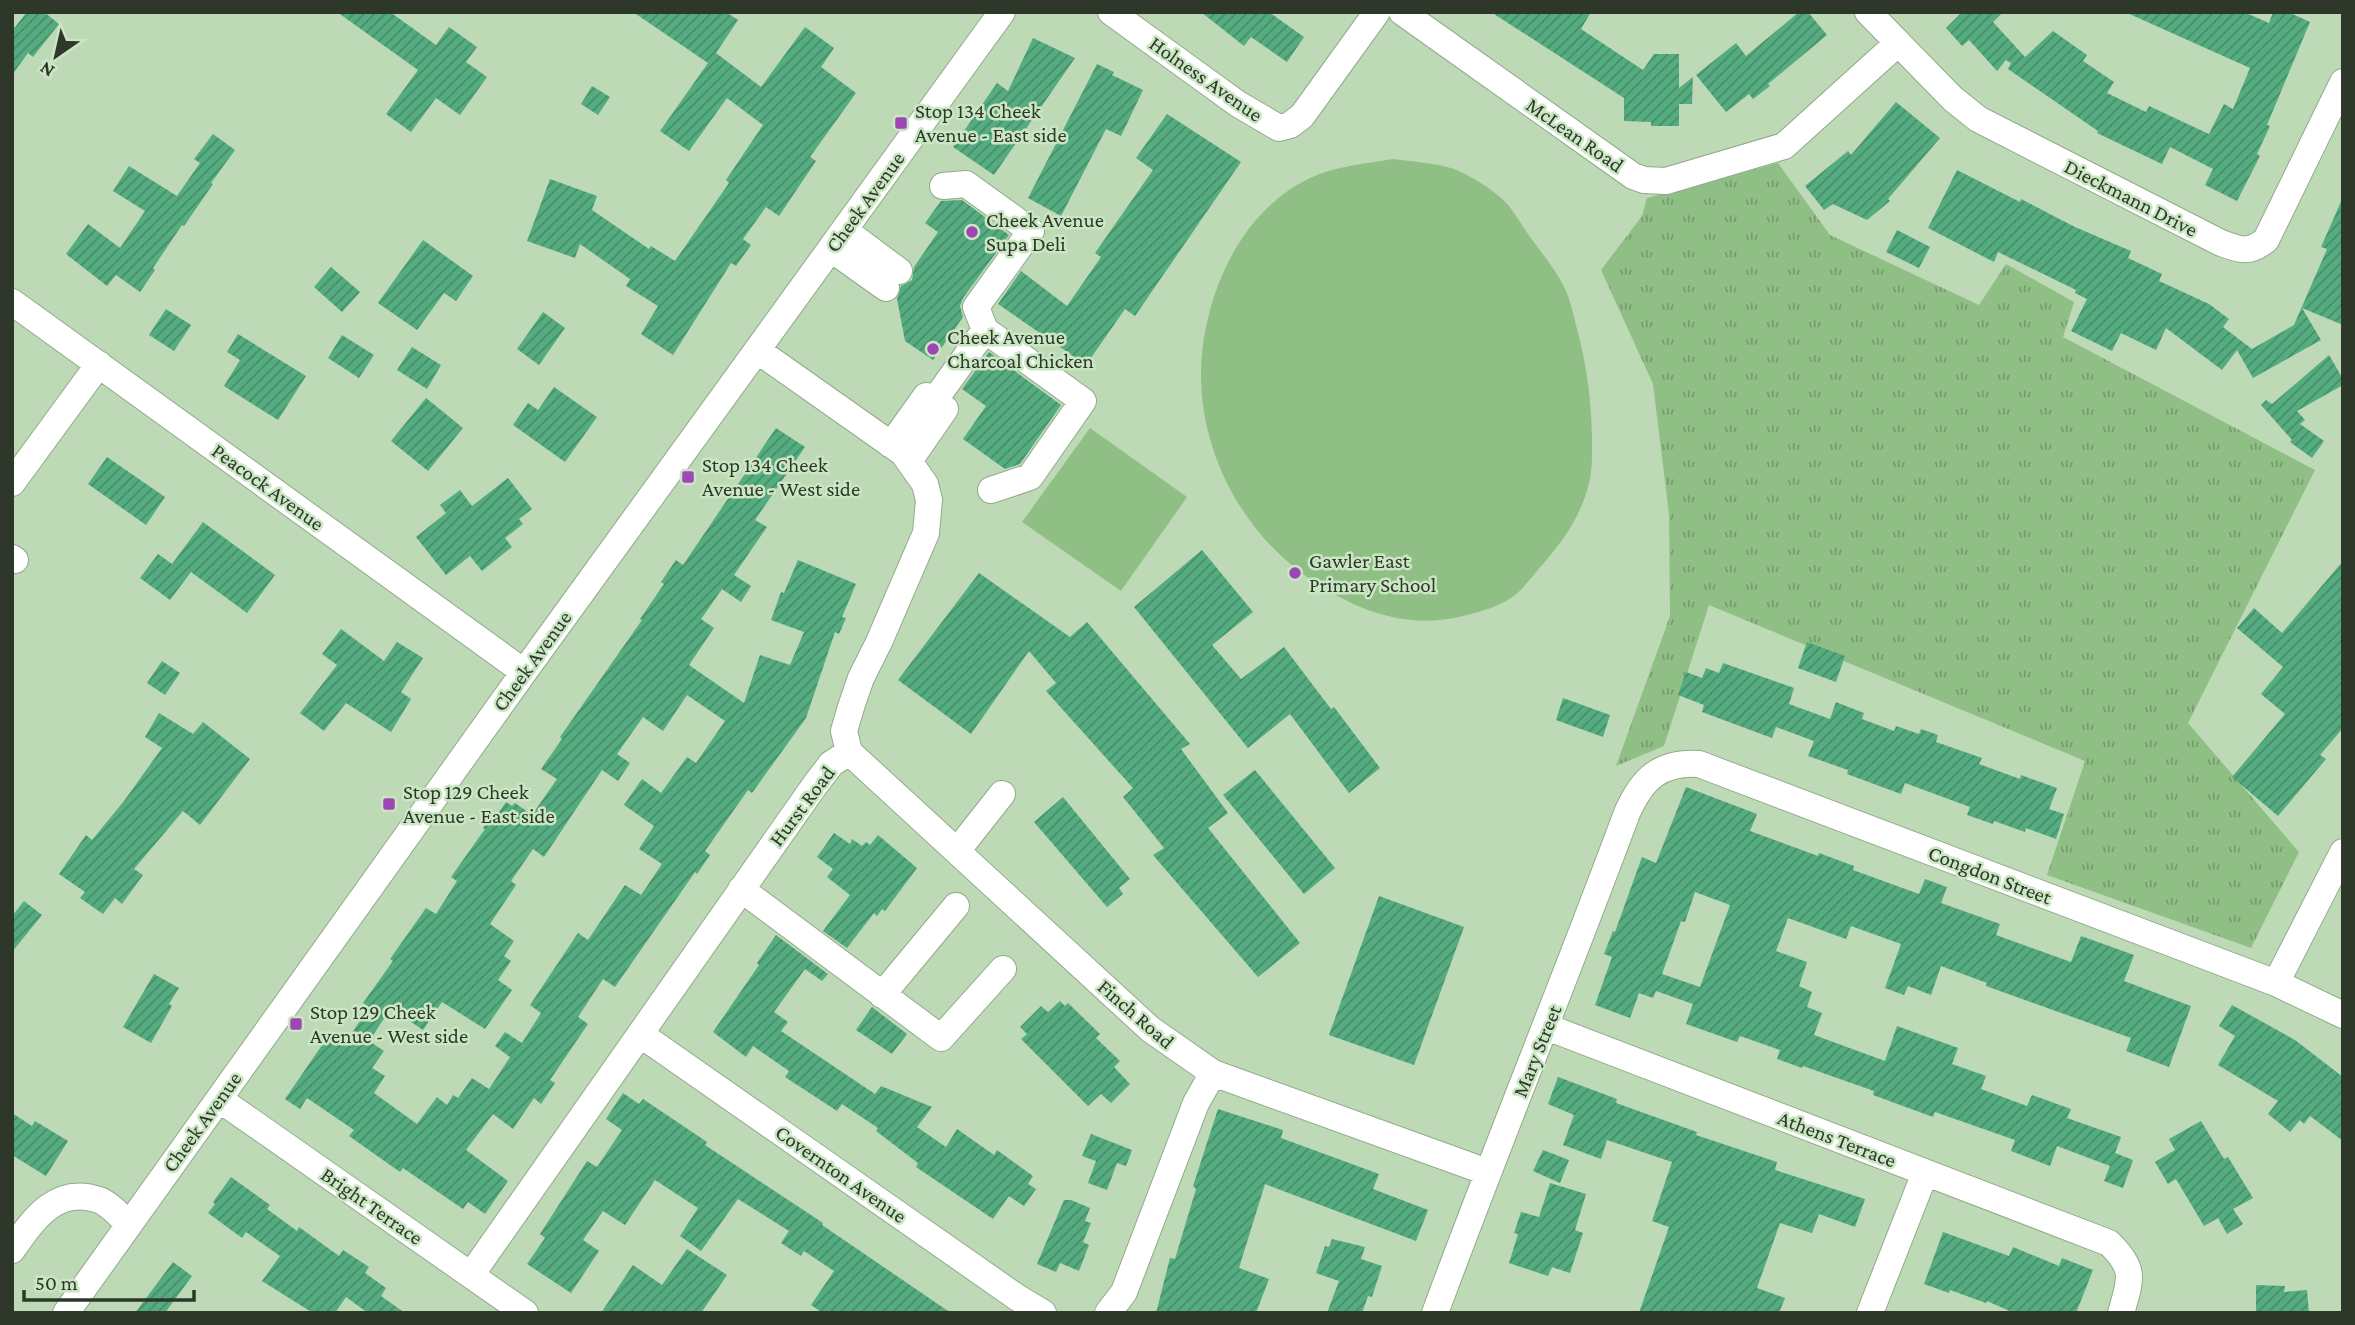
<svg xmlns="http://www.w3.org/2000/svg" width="2355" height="1325" font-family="'Crimson Pro',serif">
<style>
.grass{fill:url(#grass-tufts)}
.garden{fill:#90bf85}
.building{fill:url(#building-hatch);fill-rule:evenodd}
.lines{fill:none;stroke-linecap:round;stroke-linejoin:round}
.minor-casing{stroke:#90ab89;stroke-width:28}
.minor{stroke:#fff;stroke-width:26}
.poi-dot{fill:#9e46b3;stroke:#cae6c3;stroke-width:2.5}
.labels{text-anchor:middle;stroke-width:5;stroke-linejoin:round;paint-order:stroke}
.street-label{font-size:21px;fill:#2d382a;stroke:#cae6c3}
.poi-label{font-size:21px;fill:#2d382a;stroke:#cae6c3;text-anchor:start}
</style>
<defs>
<pattern id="grass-tufts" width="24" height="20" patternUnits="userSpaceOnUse" patternTransform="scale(1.75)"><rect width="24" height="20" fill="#90bf85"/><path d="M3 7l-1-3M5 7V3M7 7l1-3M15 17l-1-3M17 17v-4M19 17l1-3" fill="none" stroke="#769c6d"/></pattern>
<pattern id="building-hatch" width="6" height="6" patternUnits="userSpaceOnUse" patternTransform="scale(1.75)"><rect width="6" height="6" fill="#54ac80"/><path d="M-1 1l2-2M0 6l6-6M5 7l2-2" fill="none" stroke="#468d69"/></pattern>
</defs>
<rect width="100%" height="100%" fill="#bdd9b6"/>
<path class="grass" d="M1778 163 1830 235 1979 305 2006 264 2074 302 2063 337 2315 470 2188 723 2299 852 2251 948 2047 875 2085 761 1709 605 1664 746 1616 766 1670 616 1669 514 1653 384 1601 270 1642 216 1647 198Z"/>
<path class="garden" d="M1393 159C1414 162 1441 163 1459 171 1476 179 1497 192 1509 206 1516 215 1522 225 1528 234 1542 254 1560 274 1568 296 1572 307 1574 318 1577 329 1587 367 1591 397 1592 436 1592 451 1593 467 1589 483 1582 514 1564 540 1543 564 1533 575 1523 590 1511 598 1497 607 1482 611 1467 615 1407 632 1351 609 1303 574 1240 528 1200 450 1201 371 1203 297 1239 213 1308 179 1335 166 1364 164 1393 159Z
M1090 428 1187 497 1121 591 1022 522Z"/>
<path class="building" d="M27 12H44L59 24 33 57 28 53 12 75V31Z
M337 12H390L436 45 449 27 477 47 466 62 487 77 460 115 436 98 411 132 386 114 418 70Z
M633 12H726L738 20 716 53 761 87 805 27 834 48 821 67 856 93 810 157 816 161 779 216 766 207 743 239 751 245 736 266 731 263 673 355 641 334 658 306 626 286 630 279 580 244 575 258 527 241 550 179 597 196 592 210 649 249 651 246 675 261 729 183 726 180 763 125 727 98 689 151 660 131 708 63Z
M1201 12H1269L1304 37 1287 62 1251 37 1244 46Z
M1491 12H1591L1581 29 1643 70 1654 54H1679V88L1693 77 1692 104H1679V126H1651V122L1624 121V98Z
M1799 12H1808L1827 35 1768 84 1770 86 1753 99 1749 94 1726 112 1696 75 1736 43 1746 56Z
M1962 12H2003L1993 22 2025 57 2053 31 2087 55 2083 61 2114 82 2107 93 2146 112 2149 106 2209 134 2224 104 2233 109 2250 68 2125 12H2244L2269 23 2273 12H2288L2310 22 2267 125 2270 126 2257 154 2260 156 2237 201 2205 185 2213 169 2170 147 2162 164 2097 133 2098 131 2008 69 2011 63 2006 60 1997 71 1969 40 1962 46 1946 28Z
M1033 38 1075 58 994 175 953 147 997 83 1008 91Z
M1097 64 1114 72 1112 75 1143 90 1121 136 1106 129 1061 216 1028 198Z
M592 86 610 97 598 115 581 104Z
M1896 102 1940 138 1888 199 1890 201 1867 220 1833 204 1824 210 1805 186 1848 151 1851 155Z
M1167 114 1241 162 1135 316 1125 309 1086 365 998 304 1021 271 1067 306 1101 257 1095 253 1153 170 1136 158Z
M213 134 235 150 211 183 213 184 184 226 182 225 153 268 155 270 140 292 116 275 107 286 66 254 88 224 120 248 145 211 113 191 129 166 177 196 200 163 194 159Z
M1957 170 2020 202 2021 199 2075 227 2131 251 2128 258 2162 274 2159 281 2209 304 2229 319 2223 327 2252 349 2294 325 2327 249 2321 247 2343 197V325L2302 308 2321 340 2253 378 2237 350 2222 370 2166 328 2156 350 2121 333 2112 351 2071 331 2087 299 2075 293 2076 290 1998 252 1994 262 1928 228Z
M962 200 1009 235 963 298 960 306 963 317 933 360 905 341 897 299 901 286 912 280 914 267 938 232 925 223 941 201Z
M1897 230 1930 247 1919 268 1886 252Z
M423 240 473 276 456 301 444 293 417 330 378 303Z
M331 267 360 292 342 312 314 287Z
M166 309 191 325 174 351 149 335Z
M543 312 565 328 539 365 517 349Z
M238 334 306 376 278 420 224 386 240 360 227 352Z
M342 335 374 355 359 378 328 358Z
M412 347 441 365 427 389 397 370Z
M989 352 1061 405 1020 464 1005 469 963 439 986 406 962 389Z
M2329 355 2343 379V385L2297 411 2305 420 2300 424 2324 441 2312 458 2290 442 2292 440 2261 405 2266 400 2272 404Z
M554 387 597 417 565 462 513 425 528 403 538 410Z
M426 398 463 428 428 471 391 441Z
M776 428 805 447 755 520 767 527 734 575 751 586 741 602 722 589 701 619 714 628 689 665 744 703 760 655 790 665 804 632 771 620 781 592 784 593 798 560 856 584 842 617 846 618 839 634 835 632 806 718 752 793 748 790 705 851 710 855 697 874 695 872 615 987 603 979 578 1017 588 1024 550 1080 555 1083 541 1104 534 1098 513 1129 493 1114 466 1150 508 1181 485 1214 468 1202 463 1209 403 1168 400 1172 349 1136 354 1130 307 1098 300 1109 285 1099 331 1032 346 1042 369 1007 363 1003 393 961 390 959 426 908 436 914 457 881 451 877 485 829 483 828 494 812 497 815 506 802 512 806 515 803 532 815 557 779 541 769 562 739 560 737 642 620 640 619 664 584 661 582 676 560 683 565ZM687 695 725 721 696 763 687 757 661 793 642 779 624 805 654 826 639 849 662 864 641 895 625 885 588 940 578 933 530 1005 541 1013 522 1043 505 1032 495 1046 510 1057 489 1089 472 1078 458 1098 453 1095 447 1105 437 1097 417 1124 374 1093 385 1076 372 1068 384 1051 369 1041 391 1008 423 1030 442 1002 485 1029 512 990 498 980 511 961 504 956 514 941 490 924 516 885 511 881 533 849 544 857 602 770 618 781 630 763 617 754 643 717 663 731Z
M107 457 165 497 146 525 88 484Z
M508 478 532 509 519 519 523 524 505 538 512 547 482 571 470 556 446 575 416 537 446 513 440 505 460 490 472 506Z
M203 522 275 575 247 613 191 572 170 600 140 578 158 554 172 564Z
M1202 550 1253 612 1212 645 1241 679 1284 647 1331 709 1334 707 1380 768 1349 793 1290 714 1248 748 1134 607Z
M2343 561V728L2320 755 2326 759 2278 816 2232 777 2285 714 2261 694 2283 667 2237 628 2254 608 2282 633Z
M979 573 1070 637 1087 622 1190 744 1181 749 1228 813 1208 828 1300 943 1258 977 1153 855 1164 848 1123 797 1133 788 1046 691 1056 683 1029 651 971 734 898 680Z
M341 629 384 661 397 642 423 658 401 692 411 699 391 732 346 703 324 731 300 713 337 665 322 654Z
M1807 642 1845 656 1836 682 1798 668Z
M162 661 180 673 165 695 147 683Z
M1723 663 1794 688 1789 704 1830 719 1836 702 1864 713 1862 719 1894 731 1896 726 1919 734 1921 729 1938 735 1936 742 1982 758 1979 764 2020 779 2021 775 2057 788 2049 809 2064 814 2056 839 2026 828 2025 832 1994 821 1993 824 1967 815 1970 807 1905 783 1901 794 1847 774 1848 770 1808 756 1814 741 1776 727 1772 738 1702 712 1704 705 1678 695 1686 672 1702 678 1706 668 1719 673Z
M1563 698 1610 715 1603 737 1556 720Z
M159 713 193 734 203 722 250 759 200 825 183 811 134 869 143 875 122 904 115 898 103 914 80 898 85 892 59 874 86 835 92 840 124 801 162 748 145 737Z
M1255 770 1335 868 1304 894 1223 795Z
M1686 787 1757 814 1750 831 1818 856 1819 853 1854 866 1853 870 1919 894 1925 879 1947 887 1941 903 2000 924 1996 935 2071 962 2081 936 2134 955 2124 981 2191 1006 2169 1067 2126 1051 2131 1038 1986 986 1987 983 1941 966 1931 995 1908 986 1904 995 1885 988 1901 944 1851 926 1846 939 1788 918 1776 951 1807 962 1799 986 1812 992 1807 1007 1822 1013 1814 1035 1885 1061 1897 1026 1958 1048 1952 1064 1986 1076 1981 1089 2027 1106 2032 1095 2071 1109 2067 1118 2121 1137 2115 1153 2133 1160 2123 1188 2104 1181 2110 1166 2057 1146 2050 1166 2011 1151 2015 1140 1935 1112 1933 1117 1873 1095 1874 1091 1803 1066 1802 1068 1777 1059 1780 1050 1740 1036 1737 1042 1686 1024 1693 1004 1656 991 1653 998 1639 993 1630 1018 1595 1005 1612 957 1604 954 1613 931 1615 932 1642 857 1656 863ZM1695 892 1730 905 1700 987 1662 974 1681 921 1685 922Z
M1063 797 1130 879 1119 888 1123 894 1107 907 1034 822Z
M834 833 850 844 852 839 862 846 866 842 870 845 878 835 917 868 885 911 882 909 877 916 874 913 847 948 823 931 850 895 827 877 833 869 817 857Z
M1379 896 1464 927 1414 1065 1329 1035Z
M24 901 42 915 12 952V916Z
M776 935 828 974 822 981 805 969 774 1012 788 1022 781 1031 875 1094 881 1086 932 1107 917 1127 946 1147 957 1129 994 1155 997 1150 1033 1176 1028 1184 1036 1189 1024 1206 1009 1196 993 1219 916 1167 918 1163 876 1131 878 1128 842 1104 837 1111 785 1077 789 1071 753 1046 746 1057 713 1032 759 965 757 963Z
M154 974 179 988 169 1004 172 1006 151 1043 123 1027Z
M1060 1001 1065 1006 1068 1003 1100 1034 1096 1038 1120 1061 1114 1067 1130 1084 1111 1103 1101 1094 1088 1106 1021 1039 1027 1034 1020 1027 1041 1006 1048 1012Z
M2232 1005 2295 1040 2343 1077V1141L2310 1116 2304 1124 2300 1120 2290 1132 2268 1114 2278 1101 2218 1065 2235 1036 2219 1026Z
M872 1007 907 1034 892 1054 856 1030Z
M1558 1077 1617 1099 1616 1103 1697 1132 1696 1135 1777 1162 1775 1170 1865 1199 1855 1227 1819 1214 1812 1233 1780 1223 1757 1288 1785 1298 1779 1313H1639L1669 1227 1652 1221 1672 1162 1607 1140 1601 1159 1563 1145 1574 1115 1548 1104Z
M623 1093 639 1104 643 1099 707 1142 705 1145 823 1223 822 1225 951 1313H823L811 1305 834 1271 804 1251 801 1256 781 1243 789 1231 738 1199 701 1251 680 1236 698 1208 655 1180 625 1225 603 1211 583 1240 599 1251 571 1293 527 1264 545 1238 540 1234 587 1161 597 1167 622 1130 606 1119Z
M1218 1109 1283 1130 1281 1138 1379 1174 1373 1189 1428 1210 1416 1241 1265 1184 1239 1268 1269 1279 1256 1313H1156L1170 1258 1175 1259 1196 1189 1193 1186Z
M12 1113 32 1126 35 1121 68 1141 46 1176 12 1155Z
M2201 1121 2224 1159 2228 1157 2253 1198 2233 1209 2243 1224 2227 1234 2218 1218 2204 1226 2176 1179 2168 1184 2155 1162 2175 1150 2169 1139Z
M1091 1134 1132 1150 1126 1166 1117 1163 1107 1190 1088 1183 1096 1161 1082 1156Z
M1543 1150 1569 1160 1560 1183 1533 1171Z
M231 1177 270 1205 267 1209 297 1231 299 1227 339 1256 343 1250 369 1267 365 1273 386 1288 381 1296 405 1313H368L346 1297 335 1313H313L262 1281 280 1256 246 1232 242 1238 208 1213 215 1204 213 1202Z
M1550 1183 1586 1194 1575 1230 1583 1233 1570 1273 1552 1267 1548 1276 1509 1263 1518 1234 1514 1233 1521 1212 1539 1217Z
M1064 1200H1071L1090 1208 1085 1221 1091 1223 1083 1242 1089 1245 1079 1271 1060 1263 1056 1272 1037 1264Z
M1943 1232 2009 1256 2013 1247 2059 1266 2062 1258 2093 1270 2076 1313H2014L1987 1301 1986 1303 1950 1290 1949 1293 1924 1284Z
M1332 1239 1365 1247 1361 1259 1382 1266 1372 1297 1368 1296 1362 1313H1327L1339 1281 1316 1273 1325 1246 1329 1247Z
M687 1249 727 1275 701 1313H601L633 1265 662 1285Z
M173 1262 192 1276 165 1313H135Z
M2256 1285 2285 1286 2284 1292 2307 1290 2309 1313H2256Z"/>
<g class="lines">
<defs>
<path id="minor" d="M1111 12 1238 104 1279 128 1290 125 1302 116 1377 12
M1402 12 1633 176 1644 180 1666 181 1784 146 1898 43
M1868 12 1953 99 1978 119 2221 243C2241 250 2248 254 2266 240L2343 82
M844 230 899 271
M831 249 886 288
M12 302 524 672
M985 330 1083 401 1030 477 991 490
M934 401 985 330 976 307 1031 231 966 184 943 186
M891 445 926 396
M909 461 945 409
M12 483 99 364
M12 558 15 560
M849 752 1150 1029 1213 1073 1487 1172
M957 851 1002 794
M741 889 941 1038 1003 969
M2276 983 2343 852
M882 995 956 906
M1547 1027 2109 1243C2136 1269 2131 1279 2121 1313
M640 1034 1018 1298 1043 1313
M219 1099 525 1313
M12 1250C33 1220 56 1185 99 1200 110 1204 121 1217 129 1225
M471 1275 815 785 831 764 849 752 844 731 851 707 861 678 879 642 926 533 929 500 925 484 903 453 757 350
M66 1313 524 672 1002 12
M1108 1313 1124 1292 1196 1103 1213 1073
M1435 1313C1497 1145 1565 980 1627 813 1642 779 1659 762 1699 764L2276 983 2343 1015
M1870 1313 1925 1173"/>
</defs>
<use href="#minor" class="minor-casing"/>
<use href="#minor" class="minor"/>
</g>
<g class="poi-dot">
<rect x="894" y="116" width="14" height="14" rx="3.5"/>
<circle cx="972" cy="232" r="7"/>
<circle cx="933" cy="349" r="7"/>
<rect x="681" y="470" width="14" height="14" rx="3.5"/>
<circle cx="1295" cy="573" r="7"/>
<rect x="382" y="797" width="14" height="14" rx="3.5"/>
<rect x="289" y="1017" width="14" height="14" rx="3.5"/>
</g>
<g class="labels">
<g class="street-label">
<text transform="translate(1206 79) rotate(35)" y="7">Holness Avenue</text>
<text transform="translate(1575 135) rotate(35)" y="7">McLean Road</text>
<text transform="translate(2131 198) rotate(27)" y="7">Dieckmann Drive</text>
<text transform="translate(865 202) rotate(-54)" y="7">Cheek Avenue</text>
<text transform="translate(268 487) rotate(36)" y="7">Peacock Avenue</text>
<text transform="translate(532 661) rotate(-54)" y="7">Cheek Avenue</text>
<text transform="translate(802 806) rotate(-53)" y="7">Hurst Road</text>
<text transform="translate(1990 875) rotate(21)" y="7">Congdon Street</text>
<text transform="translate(1136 1014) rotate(41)" y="7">Finch Road</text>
<text transform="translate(1537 1051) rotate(-68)" y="7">Mary Street</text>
<text transform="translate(202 1122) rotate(-54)" y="7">Cheek Avenue</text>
<text transform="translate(1837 1139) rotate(21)" y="7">Athens Terrace</text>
<text transform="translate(841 1174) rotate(35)" y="7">Covernton Avenue</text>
<text transform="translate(372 1206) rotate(35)" y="7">Bright Terrace</text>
</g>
<g class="poi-label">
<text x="915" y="118">Stop 134 Cheek<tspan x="915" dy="24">Avenue - East side</tspan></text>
<text x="986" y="227">Cheek Avenue<tspan x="986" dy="24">Supa Deli</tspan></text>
<text x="947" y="344">Cheek Avenue<tspan x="947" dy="24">Charcoal Chicken</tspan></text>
<text x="702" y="472">Stop 134 Cheek<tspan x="702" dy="24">Avenue - West side</tspan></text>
<text x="1309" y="568">Gawler East<tspan x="1309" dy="24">Primary School</tspan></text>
<text x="403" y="799">Stop 129 Cheek<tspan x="403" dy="24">Avenue - East side</tspan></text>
<text x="310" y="1019">Stop 129 Cheek<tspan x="310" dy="24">Avenue - West side</tspan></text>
</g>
</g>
<rect width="2355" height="1325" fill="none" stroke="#2d382a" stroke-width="28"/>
<g transform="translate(56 56) rotate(214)" stroke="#cae6c3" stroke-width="5" paint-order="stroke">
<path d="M0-5L12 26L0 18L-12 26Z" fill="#2d382a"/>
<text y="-10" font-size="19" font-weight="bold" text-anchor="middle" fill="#2d382a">N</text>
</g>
<path d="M24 1290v10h170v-10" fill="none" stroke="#2d382a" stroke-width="3.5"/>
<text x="35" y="1290" font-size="21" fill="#2d382a" stroke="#cae6c3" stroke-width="5" paint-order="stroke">50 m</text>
</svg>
